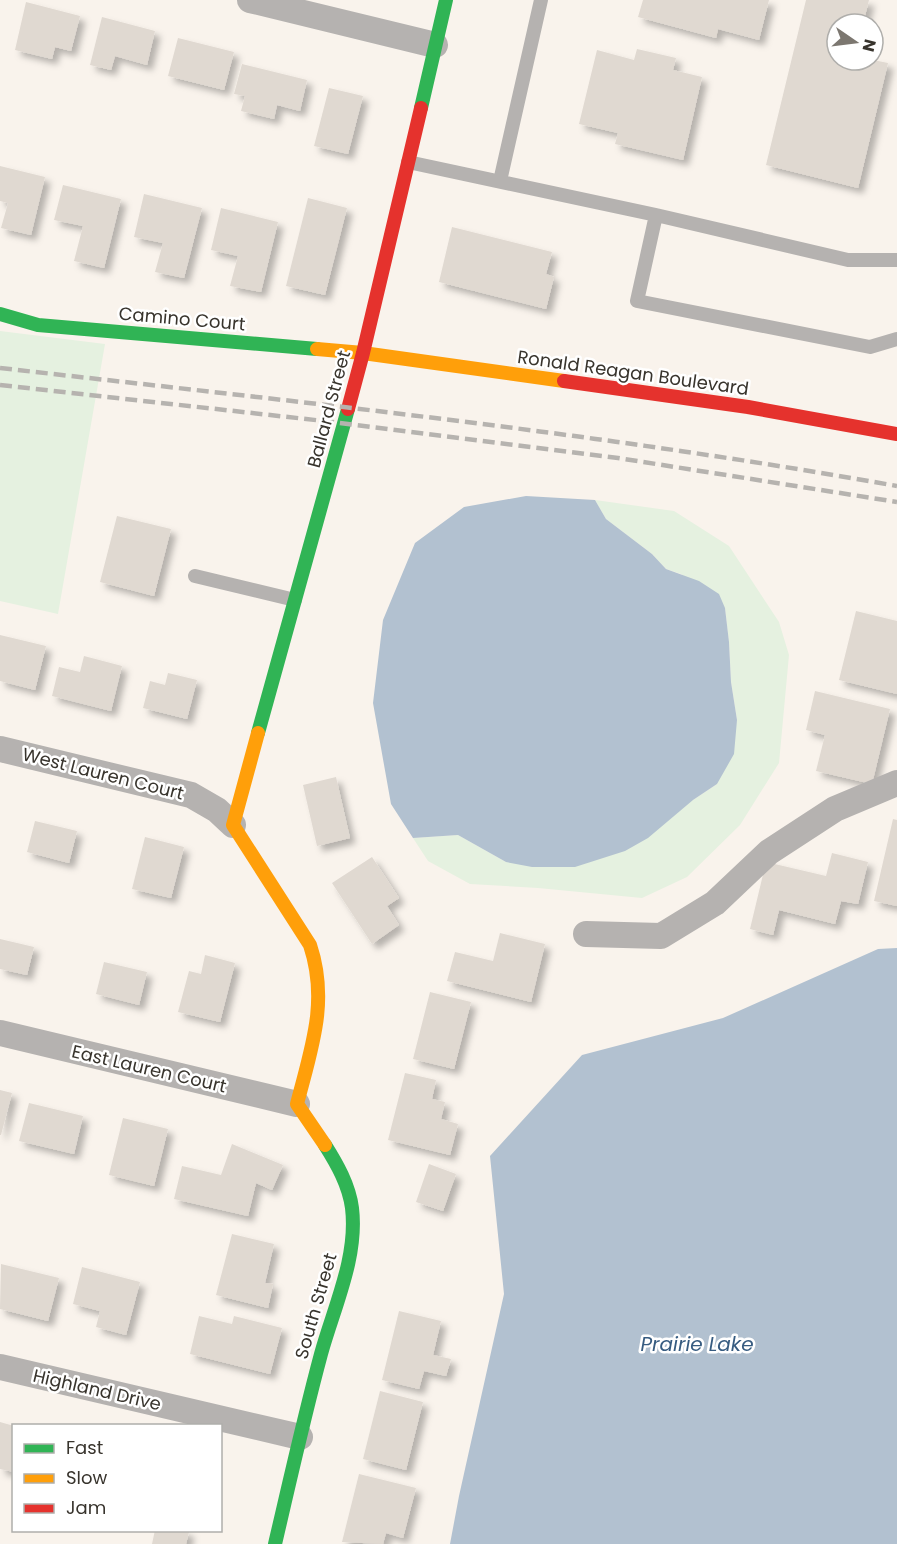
<svg xmlns="http://www.w3.org/2000/svg" width="897" height="1544" font-family="Poppins,sans-serif">
<style>
.green{fill:#e5f1e0}
.water{fill:#b2c1d0}
.building{fill:#e0d9d1;filter:url(#shadow)}
.lines{fill:none;stroke-linecap:round;stroke-linejoin:round}
.lane{stroke:#b5b2b0;stroke-width:14}
.street{stroke:#b5b2b0;stroke-width:26}
.fast{stroke:#30b455;stroke-width:14}
.slow{stroke:#ff9f0a;stroke-width:14}
.jam{stroke:#e5322d;stroke-width:14}
.rail{stroke:#b6b3af;stroke-width:4.5;stroke-dasharray:12 6;stroke-linecap:butt}
.labels{text-anchor:middle;stroke-width:5;stroke-linejoin:round;paint-order:stroke}
.street-label{font-size:18px;fill:#38342d;stroke:#fff}
.water-label{font-size:20px;font-style:italic;fill:#365b80;stroke:#fff}
</style>
<defs>
<filter id="shadow"><feDropShadow dx="5.5" dy="5.5" stdDeviation="3" flood-color="#0004"/></filter>
</defs>
<rect width="100%" height="100%" fill="#f9f3ec"/>
<path class="green" d="M0 331 105 344 58 614 0 601Z
M595 500 674 511 729 546 779 622 789 655 779 763 740 825 687 877 642 898 538 888 470 884 428 861 413 838 458 835 506 862 693 800 717 784 737 720 731 682 729 642 725 608 681 574 666 569 652 554 606 519Z"/>
<path class="water" d="M526 496 595 500 606 519 652 554 666 569 699 581 719 594 725 608 729 642 731 682 737 720 734 754 717 784 693 800 648 838 625 851 575 867H532L506 862 458 835 413 838 391 804 373 703 383 620 415 543 464 507Z
M897 948V1544H450L459 1496 504 1294 490 1156 582 1055 723 1018 878 949Z"/>
<path class="building" d="M643 0H769L759 40 718 29 716 38 638 17Z
M806 0H869L863 24H837V60H873L888 63 858 188 766 165Z
M26 2 80 16 71 51 55 47 52 59 15 50Z
M102 17 155 31 147 65 115 56 111 70 90 65Z
M178 38 234 52 224 90 168 76Z
M637 49 676 58 673 70 702 77 683 160 615 144 618 133 579 124 597 50 634 60Z
M242 64 307 80 300 111 277 105 274 119 241 111 245 96 234 94Z
M329 88 363 96 348 154 314 146Z
M0 166 45 177 31 235 1 228 8 203 0 201Z
M63 185 121 199 104 268 74 261 83 226 54 220Z
M144 194 202 208 184 278 155 272 163 243 134 237Z
M308 198 347 208 325 295 286 286Z
M221 208 278 222 261 292 230 286 238 256 211 250Z
M452 227 552 252 546 274 554 277 546 309 439 282Z
M117 516 171 529 154 596 100 582Z
M856 611 897 621V694L839 680Z
M0 635 46 646 35 690 0 681Z
M84 656 122 666 111 711 52 696 59 667 80 672Z
M168 673 197 680 187 719 143 708 150 681 165 685Z
M815 691 890 709 872 784 816 771 825 735 806 730Z
M336 777 350 838 317 846 303 785Z
M893 819 897 820V906L874 901Z
M35 821 77 831 69 863 27 852Z
M145 837 184 847 171 898 132 889Z
M832 853 868 862 858 904 841 901 835 924 779 910 773 935 750 929 766 862 826 876Z
M372 857 399 898 387 906 399 925 372 944 332 883Z
M500 933 545 944 531 1002 447 981 455 952 493 961Z
M0 939 34 947 27 975 0 969Z
M205 955 235 963 220 1022 178 1012 189 971 201 974Z
M104 962 147 972 139 1005 96 994Z
M430 992 471 1002 454 1069 413 1059Z
M405 1073 436 1080 432 1099 445 1102 441 1119 458 1124 450 1155 388 1140Z
M0 1090 12 1093 1 1135H0Z
M29 1103 83 1116 74 1154 19 1141Z
M123 1118 168 1129 154 1186 109 1175Z
M232 1144 283 1165 272 1190 256 1183 248 1216 174 1199 182 1166 221 1175Z
M429 1164 456 1174 443 1211 416 1202Z
M232 1234 274 1244 265 1283 273 1284 268 1308 216 1295Z
M1 1264 59 1278 48 1321 0 1309Z
M82 1267 140 1282 126 1335 96 1327 100 1311 73 1304Z
M399 1311 441 1321 433 1355 451 1359 446 1376 424 1371 419 1389 382 1380Z
M199 1316 232 1324 234 1316 282 1328 270 1374 190 1354Z
M380 1391 423 1402 406 1470 363 1459Z
M0 1422 14 1426V1472L0 1469Z
M359 1474 416 1488 403 1538 386 1533 383 1544 342 1542Z
M155 1530H183L189 1532 186 1544H152Z"/>
<g class="lines">
<path class="lane" d="M408 162 656 215 848 260H897
M500 181 541 0
M656 215 637 301 870 347 897 339
M195 576 295 600"/>
<path class="street" d="M250 0 435 45
M0 749 191 795 217 810 233 825
M586 934 661 936 715 903 769 852 835 809 897 783
M0 1033 297 1104
M0 1367 300 1437"/>
<path class="fast" d="M421 108 446 0
M0 314 38 325 317 349
M258 733 348 409
M275 1544C290 1480 304 1417 321 1354 334 1307 358 1257 352 1208 349 1185 337 1164 325 1145"/>
<path class="slow" d="M317 349 363 353 564 381
M258 733 233 825 310 945C329 1002 311 1049 297 1104L325 1145"/>
<path class="jam" d="M564 381 748 407 897 434
M348 409 363 353 421 108"/>
<path class="rail" d="M0 368C300 402 600 433 897 486
M0 385 324 421 618 458 897 502"/>
</g>
<g class="labels">
<g class="street-label">
<text transform="translate(182 319) rotate(5)" y="6">Camino Court</text>
<text transform="translate(633 373) rotate(8)" y="6">Ronald Reagan Boulevard</text>
<text transform="translate(329 409) rotate(-75)" y="6">Ballard Street</text>
<text transform="translate(103 774) rotate(14)" y="6">West Lauren Court</text>
<text transform="translate(149 1069) rotate(13)" y="6">East Lauren Court</text>
<text transform="translate(316 1306) rotate(-74)" y="6">South Street</text>
<text transform="translate(97 1390) rotate(13)" y="6">Highland Drive</text>
</g>
<g class="water-label">
<text x="697" y="1351">Prairie Lake</text>
</g>
</g>
<rect x="12" y="1424" width="210" height="108" fill="#ffffff" stroke="#afaeab" stroke-width="1.5"/>
<rect x="24" y="1444" width="30" height="9" fill="#30b455" stroke="#afaeab" stroke-width="1.5"/>
<text x="66" y="1454" font-size="18" fill="#38342d">Fast</text>
<rect x="24" y="1474" width="30" height="9" fill="#ff9f0a" stroke="#afaeab" stroke-width="1.5"/>
<text x="66" y="1484" font-size="18" fill="#38342d">Slow</text>
<rect x="24" y="1504" width="30" height="9" fill="#e5322d" stroke="#afaeab" stroke-width="1.5"/>
<text x="66" y="1514" font-size="18" fill="#38342d">Jam</text>
<g transform="translate(855 42) rotate(104)"><circle r="28" fill="#ffffff" stroke="#afaeab" stroke-width="1.5"/>
<path d="M0-4.5L10 22L0 15L-10 22Z" fill="#7c7770"/>
<text y="-9" font-size="16" font-weight="bold" text-anchor="middle" fill="#38342d">N</text>
</g>
</svg>
